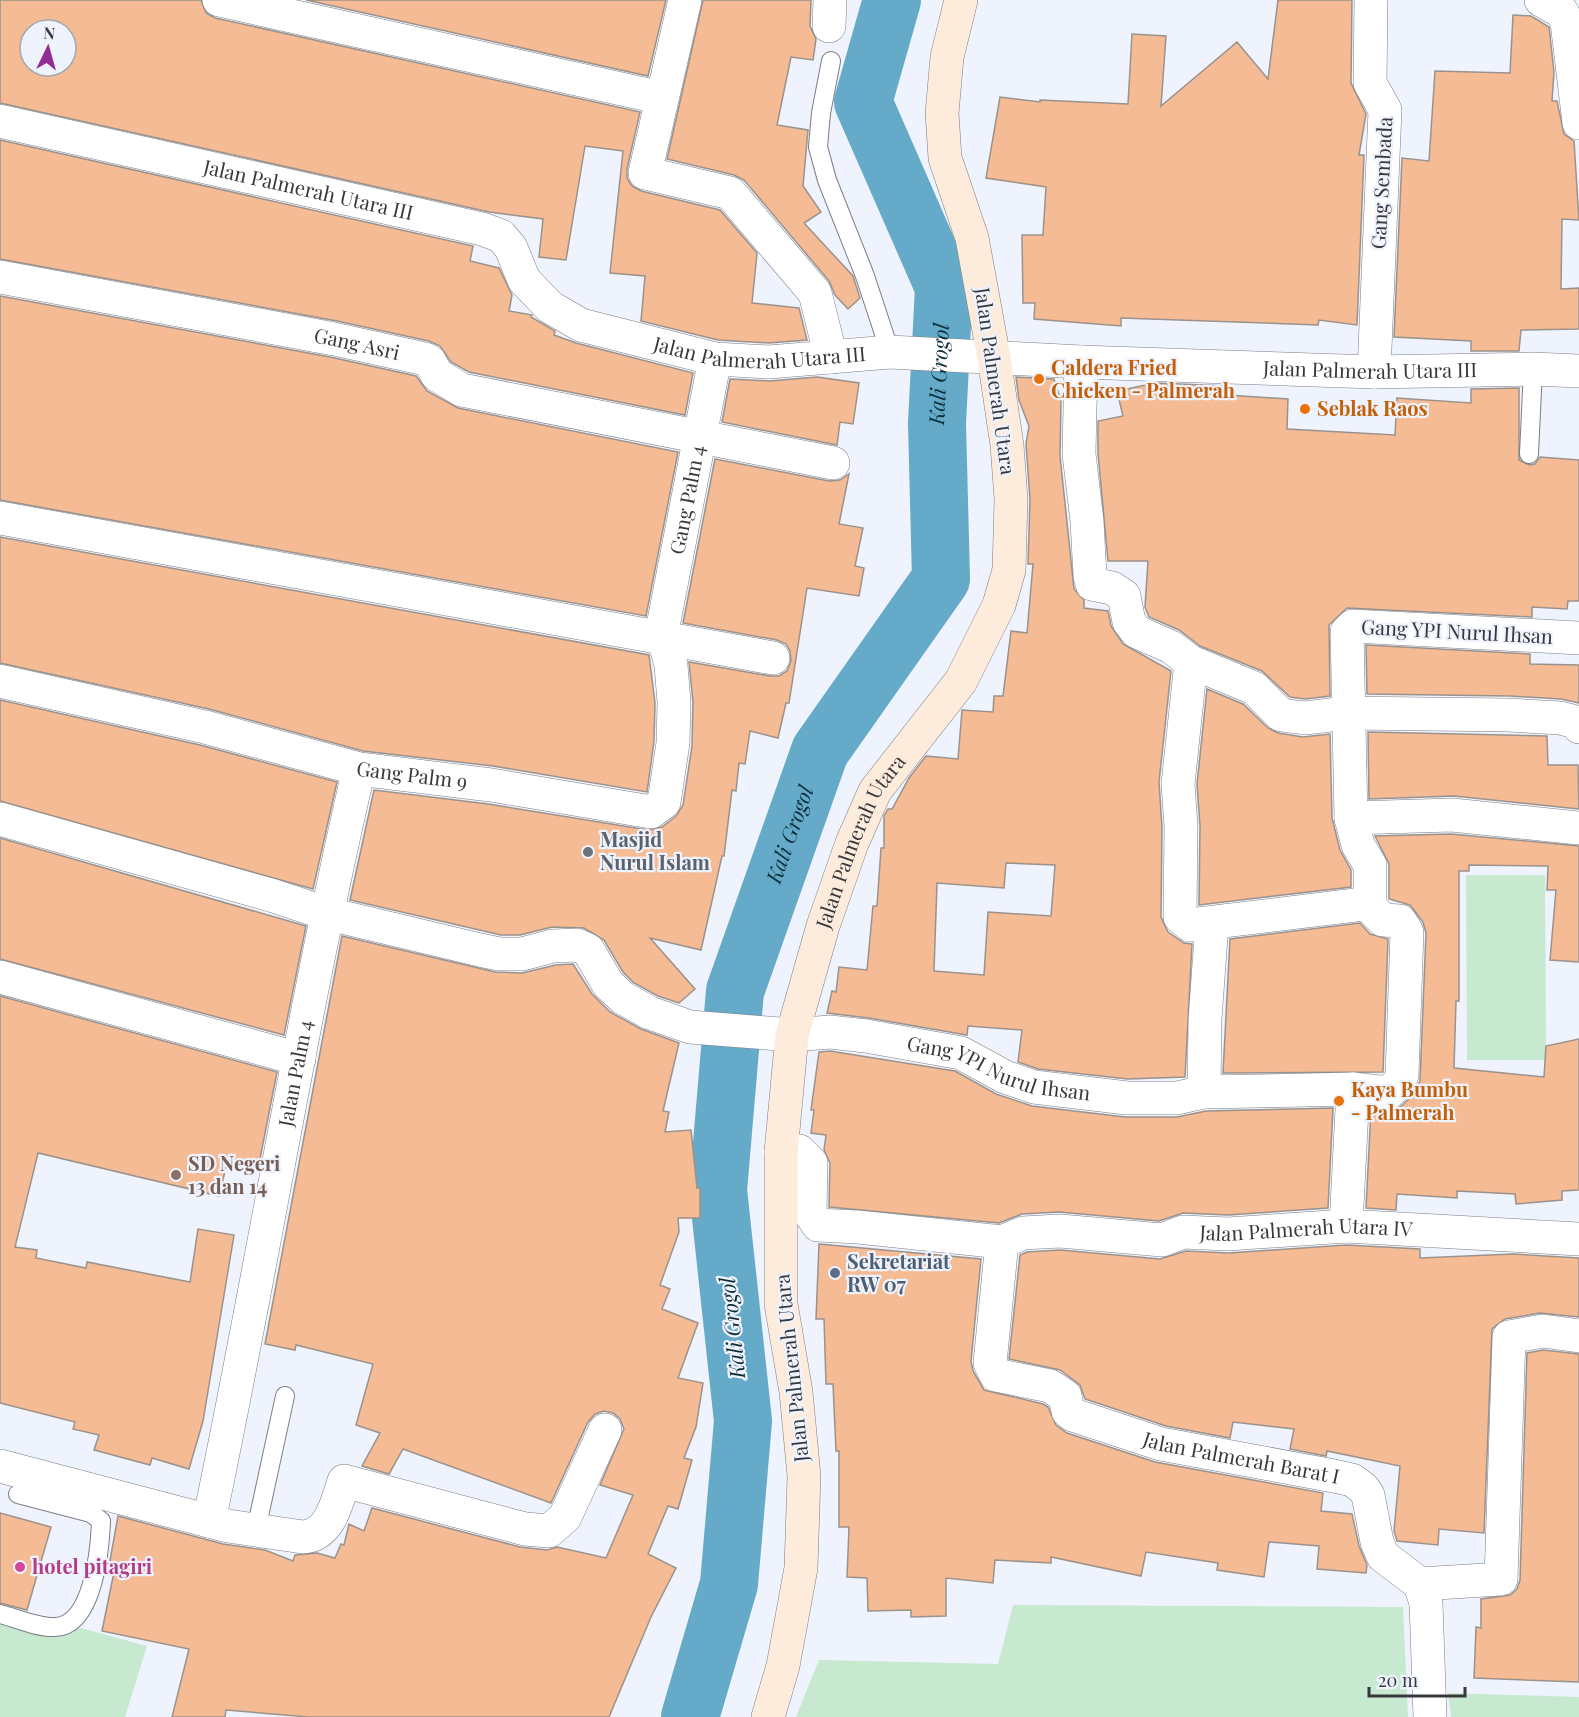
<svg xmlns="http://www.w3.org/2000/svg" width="1579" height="1717" font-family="'Playfair Display',serif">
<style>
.green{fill:#c6e9cf}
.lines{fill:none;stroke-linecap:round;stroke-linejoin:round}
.river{stroke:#65aac9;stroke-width:58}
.building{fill:#f4bb94;stroke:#9b928c;stroke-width:1.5;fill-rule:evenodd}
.lane-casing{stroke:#7b7e86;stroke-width:20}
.street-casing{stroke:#7b7e86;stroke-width:34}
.secondary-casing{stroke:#7b7e86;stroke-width:34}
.lane{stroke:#fff;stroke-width:18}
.street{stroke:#fff;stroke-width:33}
.secondary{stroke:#fdebdb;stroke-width:33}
.food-dot{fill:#e8710a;stroke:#eff3fd;stroke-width:2}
.worship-dot{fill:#6b7280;stroke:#eff3fd;stroke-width:2}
.education-dot{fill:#8d6e63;stroke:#eff3fd;stroke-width:2}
.service-dot{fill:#5c6f8a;stroke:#eff3fd;stroke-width:2}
.hotel-dot{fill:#d1479c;stroke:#eff3fd;stroke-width:2}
.labels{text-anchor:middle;stroke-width:4.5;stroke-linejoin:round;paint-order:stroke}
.street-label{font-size:20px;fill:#37383c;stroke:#eff3fd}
.food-label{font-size:20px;font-weight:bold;fill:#c56008;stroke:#eff3fd;text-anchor:start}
.worship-label{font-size:20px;font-weight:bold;fill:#5b616d;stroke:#eff3fd;text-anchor:start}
.education-label{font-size:20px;font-weight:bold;fill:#785e54;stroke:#eff3fd;text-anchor:start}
.service-label{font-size:20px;font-weight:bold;fill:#4e5e75;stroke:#eff3fd;text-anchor:start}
.hotel-label{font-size:20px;font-weight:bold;fill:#b23c85;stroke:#eff3fd;text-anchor:start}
.water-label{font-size:21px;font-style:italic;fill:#0c2e3b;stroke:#eff3fd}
</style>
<rect width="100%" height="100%" fill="#eff3fd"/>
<path class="green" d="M1466 875H1545L1546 1060H1467Z
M1013 1605 1403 1607 1408 1717H796L819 1660 998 1664Z
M0 1606 147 1646 125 1717H0Z
M1448 1693 1579 1697V1717H1451Z"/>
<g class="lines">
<path class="river" id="s1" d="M690 1717 729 1584 743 1421 718 1190 735 991 820 751 941 579 937 423 944 287 863 102 892 0"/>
</g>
<path class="building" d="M0 0H201L206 13 215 18 640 112 627 169V178L632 186 641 191 720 210 757 253 752 303 799 308 807 340 769 343 718 340 641 321 645 276 610 273 623 151 585 146 566 260 539 257 543 219 489 212 0 103ZM30 30H66V66H30Z
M306 0H666L648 76Z
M703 0H811L810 26 816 39 813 60 791 57 777 125 808 130 803 186 821 212 804 223 853 276 860 298 848 309 835 295 829 281 744 180 734 175 667 159Z
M1278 0H1352L1351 83 1366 114 1359 155H1364L1357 325 1319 320 1318 325 1121 318V326L1034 319 1035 303H1023L1022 235H1043L1046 187 986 178 1000 97 1040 102V100L1128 104 1132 34 1166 36 1161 106 1237 42 1268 79Z
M1513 15 1531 16 1549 27 1554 72 1552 101H1557L1564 134 1574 141 1579 220 1562 219 1561 289 1579 288V329L1521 330 1519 351H1471V341L1394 337 1402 158 1429 161 1435 71 1510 73Z
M0 140 473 246 470 261 499 268 512 295 509 311 532 315 531 317 555 331 554 335 576 343 693 373 685 415 469 372 451 362 440 346 429 341 337 321 0 259Z
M0 296 330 357 416 376 427 391 458 408 678 452 646 616 0 500Z
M817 377 859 383 853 424 840 422 837 445 722 422 730 379 770 381Z
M1016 377 1054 379 1061 401 1060 456 1074 589 1084 600V608L1108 611 1111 626 1123 644 1171 671 1159 782 1162 827 1161 917 1168 932 1184 943 1192 944 1185 1077 1128 1079 1038 1069 1018 1062 1022 1030 968 1026 967 1035 869 1018 827 1013 832 991 836 992 839 967 867 970 873 906H877L881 848H884V816L888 809H892L909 778 926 756 958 759 962 710 993 712 994 696H1003L1011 631 1027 633 1033 564H1028L1030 499 1026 444 1029 426 1019 400ZM1006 863 1055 865 1051 916 988 912 984 975 934 971 937 883 1004 888Z
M1155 383 1228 386 1227 395 1288 399 1287 429 1395 435 1397 398 1471 403V389L1519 388V460L1529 465 1535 464 1540 457 1579 460V601H1568L1567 609 1532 607V617L1347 608 1329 625 1330 696 1305 699 1290 697 1262 671 1200 646 1179 630 1149 617 1145 607 1148 561H1108L1098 453V421L1123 416 1117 391Z
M715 459 829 481 840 480 849 474 839 524 863 528 855 566 864 568 859 596 807 588 789 703H786L778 738 750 731 745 764 739 763 736 791 732 790 724 856H722L701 950 650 938 695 989 679 1003 658 996 634 983 623 972 604 940 584 928 552 927 520 935H501L350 900 374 790 488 804 648 830 662 827 676 816 683 805 692 746 693 702 689 662 770 676H779L787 671 791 661 790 651 786 644 777 640 683 623Z
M0 537 649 655 655 703 654 741 647 792 493 766 363 751 209 709 0 663Z
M1366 645 1530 654V664L1579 665V703L1561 699 1509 696 1367 694Z
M1207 689 1243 704 1268 728 1278 733 1303 737 1330 734 1332 818 1340 850 1351 870V887L1199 905 1200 826 1197 784Z
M0 700 200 745 337 782 313 889 0 801Z
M1368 732 1547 736 1548 765H1578L1579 809 1454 796 1369 799Z
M1451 834 1579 846V962L1550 960 1556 890H1547L1548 866 1469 865V871H1459V1001H1456L1454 1068 1544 1077 1546 1046 1579 1039V1190L1562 1191V1200L1516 1204 1515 1194 1457 1191V1198L1397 1194 1396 1210 1366 1208 1371 1110 1386 1112 1400 1107 1412 1096 1420 1081 1426 933 1423 922 1410 905 1389 899V864L1375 836Z
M0 838 306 926 284 1035 0 959Z
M1360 923 1370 934 1388 939 1383 1072 1223 1073 1230 939Z
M342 936 495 972 522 973 556 965 573 964 592 994 610 1012 641 1029 679 1043 663 1111 669 1112 665 1132 691 1130 697 1188H700V1218H678L679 1232 660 1285 670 1289 662 1309 698 1323 678 1378 703 1383 696 1427 684 1458 692 1460 678 1509 668 1506 648 1554 676 1568 651 1617 609 1717H308L226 1710 225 1717H172L189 1649 102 1631 115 1567 109 1566 118 1516 223 1544 265 1550 293 1561 295 1555 317 1553 335 1558 341 1544 344 1545 349 1524 364 1531 372 1508 520 1547 547 1550 557 1547 606 1558 633 1495 600 1485 624 1429 620 1419 613 1413 604 1411 595 1414 588 1422 551 1503 403 1449 389 1474 362 1466 380 1433 356 1425 373 1364 296 1345 295 1350 265 1344Z
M0 996 277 1072 258 1169 227 1163 219 1196 38 1153 15 1247 37 1250 36 1258 86 1268 87 1262 190 1282 198 1229 234 1235 203 1421 189 1469 152 1458 150 1465 94 1450 99 1435 73 1429 75 1422 0 1403Z
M830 1051 955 1071 996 1094 1032 1106 1125 1117H1177L1206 1111 1333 1108 1328 1208 1228 1215 1183 1213 1159 1221 1059 1212 1022 1214 999 1223 829 1207 830 1163 824 1150 826 1135 811 1133 814 1110H811L819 1052Z
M819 1244 981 1259 971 1361 973 1371 984 1390 1043 1404 1048 1407 1056 1425 1067 1433 1155 1462 1323 1493 1321 1511 1352 1514 1359 1546 1367 1565 1366 1573 1317 1569 1319 1546 1269 1542 1264 1577 1217 1570 1218 1563 1146 1552 1141 1576 1051 1557V1563L995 1560 993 1583 946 1578V1616L911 1617V1610L868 1611 867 1578 847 1577 849 1527H839V1451H836L833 1384H826L824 1319H816Z
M1346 1245 1420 1249V1258L1513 1254 1579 1258V1317L1540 1313 1505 1319 1492 1329 1484 1533 1439 1529 1438 1545 1397 1541 1394 1531 1400 1466 1327 1451 1326 1456 1290 1449 1294 1429 1233 1422 1230 1438 1166 1426 1085 1399 1080 1385 1060 1370 1009 1359 1020 1255 1027 1252 1060 1250 1160 1259 1186 1251 1229 1253Z
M1543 1350 1579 1354V1682L1474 1678 1476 1627 1481 1628V1599L1510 1595 1517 1589 1520 1580 1527 1353Z
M0 1513 51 1527 27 1610 0 1603Z"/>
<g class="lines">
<defs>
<path id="lane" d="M831 61 821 113 818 147 827 180 865 276 890 352
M1529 454 1533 369
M256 1530 285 1396
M0 1614C16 1618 38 1628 55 1627 93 1626 100 1550 101 1521L91 1513 18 1494"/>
<g id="street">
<path d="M219 0 662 98"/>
<path d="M685 0 645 173 730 193 815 293 831 357"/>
<path d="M1371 0 1370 83 1385 110 1374 372"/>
<path d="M1541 0 1562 12 1567 22 1579 123"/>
<path d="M829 26 830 0"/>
<path id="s2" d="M0 121 482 229 501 236 511 248 524 280 550 307 581 325 715 359 769 362 890 352 1081 362 1374 372 1533 369 1579 371"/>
<path id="s3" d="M0 277 334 339 425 359 430 362 437 375 462 390 833 463"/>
<path d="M1081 362 1079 454 1087 521 1090 576 1092 584 1112 588 1124 596 1129 622 1137 632 1171 647 1191 662 1254 688 1281 715 1305 718 1347 713 1508 715 1560 718 1576 722 1579 727"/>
<path d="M0 518 773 658"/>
<path d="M1579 638 1353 626 1347 632 1351 818 1452 815 1579 828"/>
<path id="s4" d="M0 681 205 727 359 769 491 785 651 812 664 802 673 743 674 702 671 665 662 631 715 359"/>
<path d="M1351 818 1358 845 1370 865V907"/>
<path id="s5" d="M0 819 274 896 325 913 480 950 499 954H522L553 946 577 945 588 950 608 984 623 998 650 1013 690 1027 792 1035 830 1032 866 1036 961 1053 1005 1077 1034 1087 1127 1098H1177L1204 1092 1353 1089 1388 1093 1399 1083 1402 1075 1407 932 1400 921 1383 920 1370 907 1364 904 1190 925 1180 917 1181 826 1178 784 1191 662"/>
<path d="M0 977 299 1059"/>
<path d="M1204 1092 1205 1019 1212 923"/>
<path d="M781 1152 799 1151 811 1163 810 1213 818 1225 858 1227 1002 1242"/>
<path d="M1346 1226 1353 1089"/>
<path id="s6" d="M1002 1242 990 1363 996 1375 1050 1386 1065 1396 1068 1411 1073 1415 1161 1444 1334 1476 1352 1480 1363 1488 1368 1495 1377 1542 1383 1556 1420 1584 1426 1603 1430 1717"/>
<path id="s7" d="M1002 1242 1023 1233 1060 1231 1162 1240 1183 1232 1228 1234 1346 1226 1579 1239"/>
<path d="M0 1466 228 1526 303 1537C330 1536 337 1502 344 1481L525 1529 549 1531 565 1517 605 1430"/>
<path id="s8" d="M209 1521C262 1271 301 1018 359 769"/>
<path d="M1420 1584 1501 1579 1509 1337 1543 1331 1579 1336"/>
</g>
<g id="secondary">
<path id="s9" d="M768 1717 783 1666 801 1568 804 1476 796 1392 781 1304V1152L792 1035 823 926 852 843 875 791 961 681 999 605 1009 570 1011 499 1007 445 994 358 972 238 945 158 942 113 947 57 961 0"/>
</g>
</defs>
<use href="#lane" class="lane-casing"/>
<use href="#street" class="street-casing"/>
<use href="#secondary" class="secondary-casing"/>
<use href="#lane" class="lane"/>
<use href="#street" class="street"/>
<use href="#secondary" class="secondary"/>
</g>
<g class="food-dot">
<circle cx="1039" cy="379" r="6"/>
<circle cx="1305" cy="409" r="6"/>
<circle cx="1339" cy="1101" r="6"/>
</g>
<circle class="worship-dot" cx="588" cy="852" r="6"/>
<circle class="education-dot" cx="176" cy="1175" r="6"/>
<circle class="service-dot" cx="835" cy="1273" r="6"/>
<circle class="hotel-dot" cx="20" cy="1567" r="6"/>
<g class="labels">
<g class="street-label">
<text transform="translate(1382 183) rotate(-87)" y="7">Gang Sembada</text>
<text dy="7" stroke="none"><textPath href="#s2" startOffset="316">Jalan Palmerah Utara III</textPath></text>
<text dy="7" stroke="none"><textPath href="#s3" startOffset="363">Gang Asri</textPath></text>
<text dy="7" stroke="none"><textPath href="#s2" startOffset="820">Jalan Palmerah Utara III</textPath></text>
<text dy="7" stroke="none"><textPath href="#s2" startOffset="1432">Jalan Palmerah Utara III</textPath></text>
<text transform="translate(995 381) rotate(82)" y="7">Jalan Palmerah Utara</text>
<text dy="7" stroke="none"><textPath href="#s4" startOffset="988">Gang Palm 4</textPath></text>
<text transform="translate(1457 632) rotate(3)" y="7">Gang YPI Nurul Ihsan</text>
<text dy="7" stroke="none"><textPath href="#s4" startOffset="423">Gang Palm 9</textPath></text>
<text dy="7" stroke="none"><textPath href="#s9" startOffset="894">Jalan Palmerah Utara</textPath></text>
<text dy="7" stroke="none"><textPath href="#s5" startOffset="1056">Gang YPI Nurul Ihsan</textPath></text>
<text dy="7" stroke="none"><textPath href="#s8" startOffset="456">Jalan Palm 4</textPath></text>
<text dy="7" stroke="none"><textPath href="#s7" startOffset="308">Jalan Palmerah Utara IV</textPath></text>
<text transform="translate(792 1368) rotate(-96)" y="7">Jalan Palmerah Utara</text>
<text dy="7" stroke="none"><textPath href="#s6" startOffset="404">Jalan Palmerah Barat I</textPath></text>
</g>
<g class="food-label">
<text x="1051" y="375">Caldera Fried<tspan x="1051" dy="23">Chicken - Palmerah</tspan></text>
<text x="1317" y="416">Seblak Raos</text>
<text x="1351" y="1097">Kaya Bumbu<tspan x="1351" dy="23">- Palmerah</tspan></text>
</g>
<g class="worship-label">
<text x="600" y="847">Masjid<tspan x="600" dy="23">Nurul Islam</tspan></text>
</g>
<g class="education-label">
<text x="188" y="1171">SD Negeri<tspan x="188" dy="23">13 dan 14</tspan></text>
</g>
<g class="service-label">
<text x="847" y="1269">Sekretariat<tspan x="847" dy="23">RW 07</tspan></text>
</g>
<g class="hotel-label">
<text x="32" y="1574">hotel pitagiri</text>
</g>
<g class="water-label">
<text dy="7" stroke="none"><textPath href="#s1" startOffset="1404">Kali Grogol</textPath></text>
<text dy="7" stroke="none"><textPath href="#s1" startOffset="900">Kali Grogol</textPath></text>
<text transform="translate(733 1328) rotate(-96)" y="7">Kali Grogol</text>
</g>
</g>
<g transform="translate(48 48) rotate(5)"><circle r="28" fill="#eff3fd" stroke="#a5a8b0" stroke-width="1.5"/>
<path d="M0-4.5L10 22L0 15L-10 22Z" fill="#912e94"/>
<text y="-9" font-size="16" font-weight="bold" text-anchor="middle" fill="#37383c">N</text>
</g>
<path d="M1369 1687v9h96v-9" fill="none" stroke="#37383c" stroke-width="3"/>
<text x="1378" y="1687" font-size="18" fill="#37383c" stroke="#eff3fd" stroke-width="4.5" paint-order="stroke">20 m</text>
</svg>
